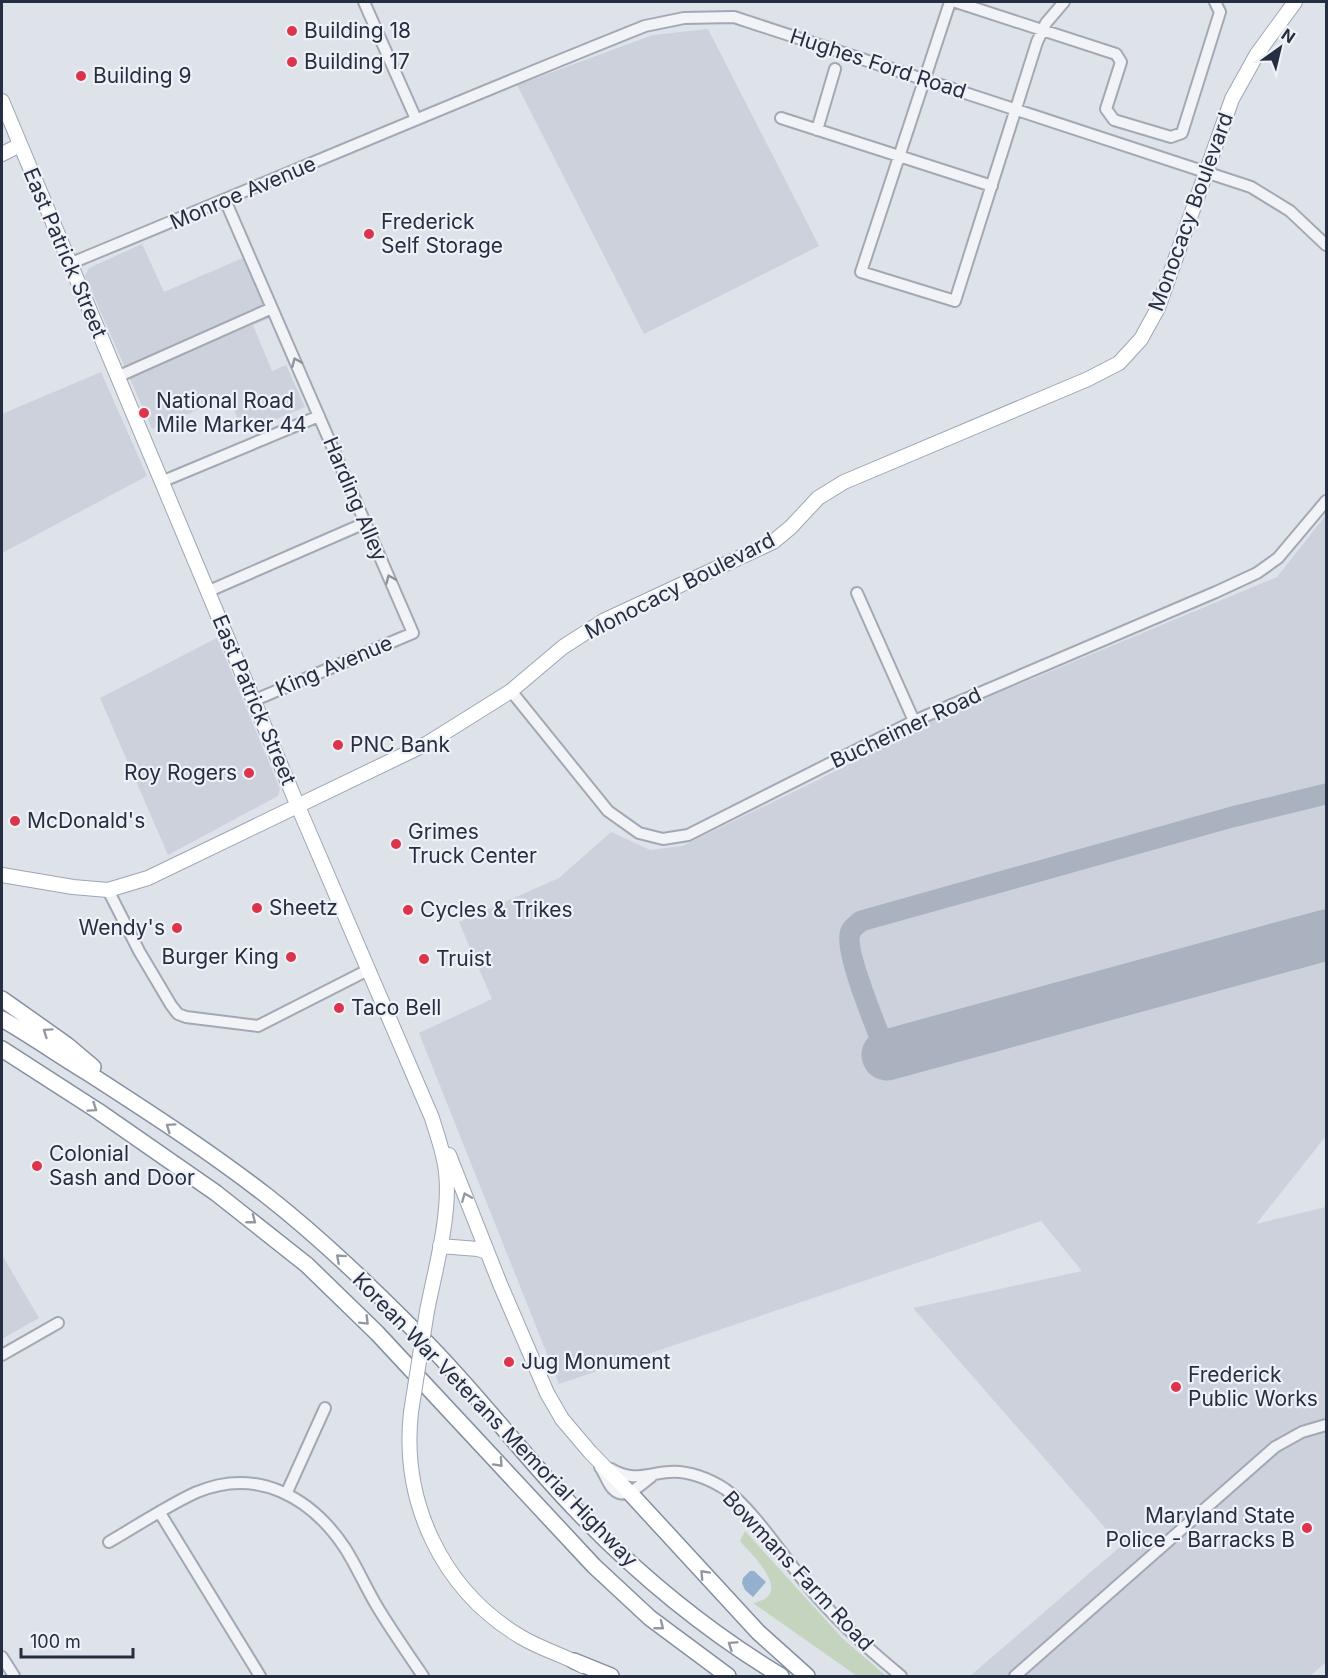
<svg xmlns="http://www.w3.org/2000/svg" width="1328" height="1678" font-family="Inter,sans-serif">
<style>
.built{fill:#ccd1dc}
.green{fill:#c4d4be}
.water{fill:#95afce}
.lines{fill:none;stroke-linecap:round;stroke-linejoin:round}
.taxiway{stroke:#aab2bf;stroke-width:21}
.runway{stroke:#aab2bf;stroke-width:51}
.minor-casing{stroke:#a3a9b4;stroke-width:14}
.major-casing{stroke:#9ca6b6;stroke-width:16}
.highway-casing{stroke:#848fa2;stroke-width:18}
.minor{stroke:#f1f3f7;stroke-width:10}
.major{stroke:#fff;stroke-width:14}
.highway{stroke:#fff;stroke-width:15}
.major-bridge-casing{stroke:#9ca6b6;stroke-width:16;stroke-linecap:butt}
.major-bridge{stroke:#fff;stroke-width:14}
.oneway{stroke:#8c919c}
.oneway2{stroke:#9297a0}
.poi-dot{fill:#dc354b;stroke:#eef1f7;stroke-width:2}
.labels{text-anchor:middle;stroke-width:4.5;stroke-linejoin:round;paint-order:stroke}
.poi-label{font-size:21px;fill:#262f42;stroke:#eef1f7;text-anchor:start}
.street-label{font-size:21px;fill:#262f42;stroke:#eef1f7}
</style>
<rect width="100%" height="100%" fill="#dee2e9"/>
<path class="built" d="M708 29 819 246 644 334 517 85 653 35Z
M142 244 164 292 245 257 271 318 253 325 272 371 286 365 305 407 244 433 228 397 152 429 85 276 89 268Z
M101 372 147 476 2 553V414Z
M1326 515V1136L1256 1224 1326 1207V1662L1310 1676H970L1121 1546 913 1308 1082 1271 1041 1221 559 1384 419 1033 492 999 459 922 559 878 611 832 650 850 682 846 816 781 936 719 1277 577Z
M217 638 280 789 278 796 168 855 100 698Z
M2 1255 39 1318 2 1339Z"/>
<path class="green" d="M745 1531 843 1639 886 1676H857L753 1603C795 1595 753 1556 740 1541Z"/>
<path class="water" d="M750 1571H754L766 1582 753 1597 745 1590 742 1583 743 1578Z"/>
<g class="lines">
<path class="taxiway" d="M887 1055C879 1034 842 947 851 931 853 927 858 924 861 921L1232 817 1326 794"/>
<path class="runway" d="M887 1055 1326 935"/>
<defs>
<path id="minor" d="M364 2 416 119
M950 2 861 272 955 301 1037 42 1046 23 1064 2
M956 2 1116 54 1121 62 1106 109 1114 120 1171 137 1182 133 1220 12 1215 2
M781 118 992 186
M817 130 835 69
M225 200 413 633 255 700
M69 264C261 185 452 103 645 26L684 18 734 17 1251 187 1290 211 1326 245
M117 377 272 308
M161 482 319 416
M209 591 365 523
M857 593 914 721
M511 691 608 811 639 833 663 839 688 835 914 721 1216 592 1257 573 1278 558 1326 501
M108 890 139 951 171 1005 178 1014 186 1017 258 1026 368 970
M2 1355 58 1323
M600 1467C605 1474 608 1484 613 1489 626 1502 641 1484 652 1476
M611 1469C633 1482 645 1474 669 1472 687 1470 710 1479 725 1489 754 1510 784 1558 809 1587 836 1620 868 1649 901 1676
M287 1492 325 1408
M160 1513 260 1676
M109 1542C137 1526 168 1505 197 1492 257 1467 311 1497 345 1548 357 1567 366 1588 378 1608 392 1631 408 1654 423 1676
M2 1657 14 1676
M1015 1676 1275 1447 1302 1432 1326 1425"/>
<path id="major" d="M2 101 297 804 432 1118C437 1135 444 1153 446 1172 451 1214 435 1270 427 1311
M2 154 20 145
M2 875 73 887 108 890 148 878 428 743 511 691 563 647 605 620 773 542 791 527 818 498 844 482 1088 379 1119 363 1141 339 1158 308 1232 99 1257 54 1295 2
M449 1155 500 1284 547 1393 562 1419 590 1452 630 1493
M440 1246 478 1249 487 1252
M411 1412C401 1502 442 1590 521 1637 541 1649 563 1655 583 1666"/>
<path id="highway" d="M2 999 67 1045 93 1067
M2 1019C30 1035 57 1054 85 1071 147 1111 209 1151 267 1196 323 1240 373 1289 423 1339 476 1392 522 1454 574 1508 636 1573 705 1630 781 1676
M2 1049 98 1111 216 1193 307 1265 377 1333 594 1566 650 1618 728 1676
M630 1493 758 1632 807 1676
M574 1661 611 1676"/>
</defs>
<use href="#minor" class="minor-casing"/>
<use href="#major" class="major-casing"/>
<use href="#highway" class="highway-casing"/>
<use href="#minor" class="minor"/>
<use href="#major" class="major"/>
<use href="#highway" class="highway"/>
<defs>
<path id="major-bridge" d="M411 1412 427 1311"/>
</defs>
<use href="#major-bridge" class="major-bridge-casing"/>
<use href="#major-bridge" class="major-bridge"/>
</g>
<defs><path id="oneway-chevron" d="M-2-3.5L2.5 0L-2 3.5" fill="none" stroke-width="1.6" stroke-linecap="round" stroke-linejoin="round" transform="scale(1.5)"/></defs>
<g class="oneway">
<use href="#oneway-chevron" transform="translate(296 362) rotate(-113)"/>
<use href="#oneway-chevron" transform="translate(390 579) rotate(-113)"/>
</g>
<g class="oneway2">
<use href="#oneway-chevron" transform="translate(47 1032) rotate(-145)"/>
<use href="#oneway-chevron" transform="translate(93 1108) rotate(34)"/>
<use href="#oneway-chevron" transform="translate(170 1127) rotate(-145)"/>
<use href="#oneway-chevron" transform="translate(466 1197) rotate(-112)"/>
<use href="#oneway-chevron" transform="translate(252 1220) rotate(38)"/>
<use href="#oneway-chevron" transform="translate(340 1258) rotate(-138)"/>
<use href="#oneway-chevron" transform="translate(365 1321) rotate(45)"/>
<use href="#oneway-chevron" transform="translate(499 1463) rotate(47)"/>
<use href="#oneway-chevron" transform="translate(704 1574) rotate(-133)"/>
<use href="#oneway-chevron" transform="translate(660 1626) rotate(38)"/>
<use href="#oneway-chevron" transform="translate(732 1645) rotate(-146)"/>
</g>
<g class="poi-dot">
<circle cx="292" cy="31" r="6"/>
<circle cx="292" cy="62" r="6"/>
<circle cx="81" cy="76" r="6"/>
<circle cx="369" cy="234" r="6"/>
<circle cx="144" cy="413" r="6"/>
<circle cx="338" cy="745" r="6"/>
<circle cx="249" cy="773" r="6"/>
<circle cx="15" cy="821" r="6"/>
<circle cx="396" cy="844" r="6"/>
<circle cx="257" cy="908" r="6"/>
<circle cx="408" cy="910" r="6"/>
<circle cx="177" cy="928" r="6"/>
<circle cx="291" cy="957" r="6"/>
<circle cx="424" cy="959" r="6"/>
<circle cx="339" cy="1008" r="6"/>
<circle cx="37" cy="1166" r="6"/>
<circle cx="509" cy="1362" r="6"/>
<circle cx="1176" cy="1387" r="6"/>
<circle cx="1307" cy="1528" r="6"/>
</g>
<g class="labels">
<g class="poi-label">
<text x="304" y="38">Building 18</text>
<text x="304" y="69">Building 17</text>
<text x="93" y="83">Building 9</text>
<text x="381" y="229">Frederick<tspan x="381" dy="24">Self Storage</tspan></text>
<text x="156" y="408">National Road<tspan x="156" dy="24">Mile Marker 44</tspan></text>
<text x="350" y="752">PNC Bank</text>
<text x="237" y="780" text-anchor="end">Roy Rogers</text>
<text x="27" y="828">McDonald's</text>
<text x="408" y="839">Grimes<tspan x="408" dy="24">Truck Center</tspan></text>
<text x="269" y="915">Sheetz</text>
<text x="420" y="917">Cycles &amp; Trikes</text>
<text x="165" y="935" text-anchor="end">Wendy's</text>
<text x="279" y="964" text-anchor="end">Burger King</text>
<text x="436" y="966">Truist</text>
<text x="351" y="1015">Taco Bell</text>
<text x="49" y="1161">Colonial<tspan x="49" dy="24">Sash and Door</tspan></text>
<text x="521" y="1369">Jug Monument</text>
<text x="1188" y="1382">Frederick<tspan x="1188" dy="24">Public Works</tspan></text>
<text x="1295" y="1523" text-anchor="end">Maryland State<tspan x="1295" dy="24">Police - Barracks B</tspan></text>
</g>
<g class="street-label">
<text transform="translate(878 64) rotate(18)" y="7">Hughes Ford Road</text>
<text transform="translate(243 193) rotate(-23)" y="7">Monroe Avenue</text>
<text transform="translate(1191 212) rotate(-70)" y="7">Monocacy Boulevard</text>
<text transform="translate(65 253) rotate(67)" y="7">East Patrick Street</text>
<text transform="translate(355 499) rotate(67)" y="7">Harding Alley</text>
<text transform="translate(680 586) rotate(-27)" y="7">Monocacy Boulevard</text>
<text transform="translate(334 666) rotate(-23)" y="7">King Avenue</text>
<text transform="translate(254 700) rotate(67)" y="7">East Patrick Street</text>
<text transform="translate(906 728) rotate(-25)" y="7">Bucheimer Road</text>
<text transform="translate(495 1420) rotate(46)" y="7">Korean War Veterans Memorial Highway</text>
<text transform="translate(798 1571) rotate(47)" y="7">Bowmans Farm Road</text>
</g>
</g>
<rect width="1328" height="1678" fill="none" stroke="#262f42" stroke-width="6"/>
<g transform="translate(1280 48) rotate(34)" stroke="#eef1f7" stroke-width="4.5" paint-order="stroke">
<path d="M0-4.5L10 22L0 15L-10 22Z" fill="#262f42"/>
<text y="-9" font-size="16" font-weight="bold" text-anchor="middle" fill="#262f42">N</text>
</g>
<path d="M21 1648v9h112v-9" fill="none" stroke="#262f42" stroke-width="3"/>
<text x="30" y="1648" font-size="18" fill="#262f42" stroke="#eef1f7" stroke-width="4.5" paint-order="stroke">100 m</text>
</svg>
